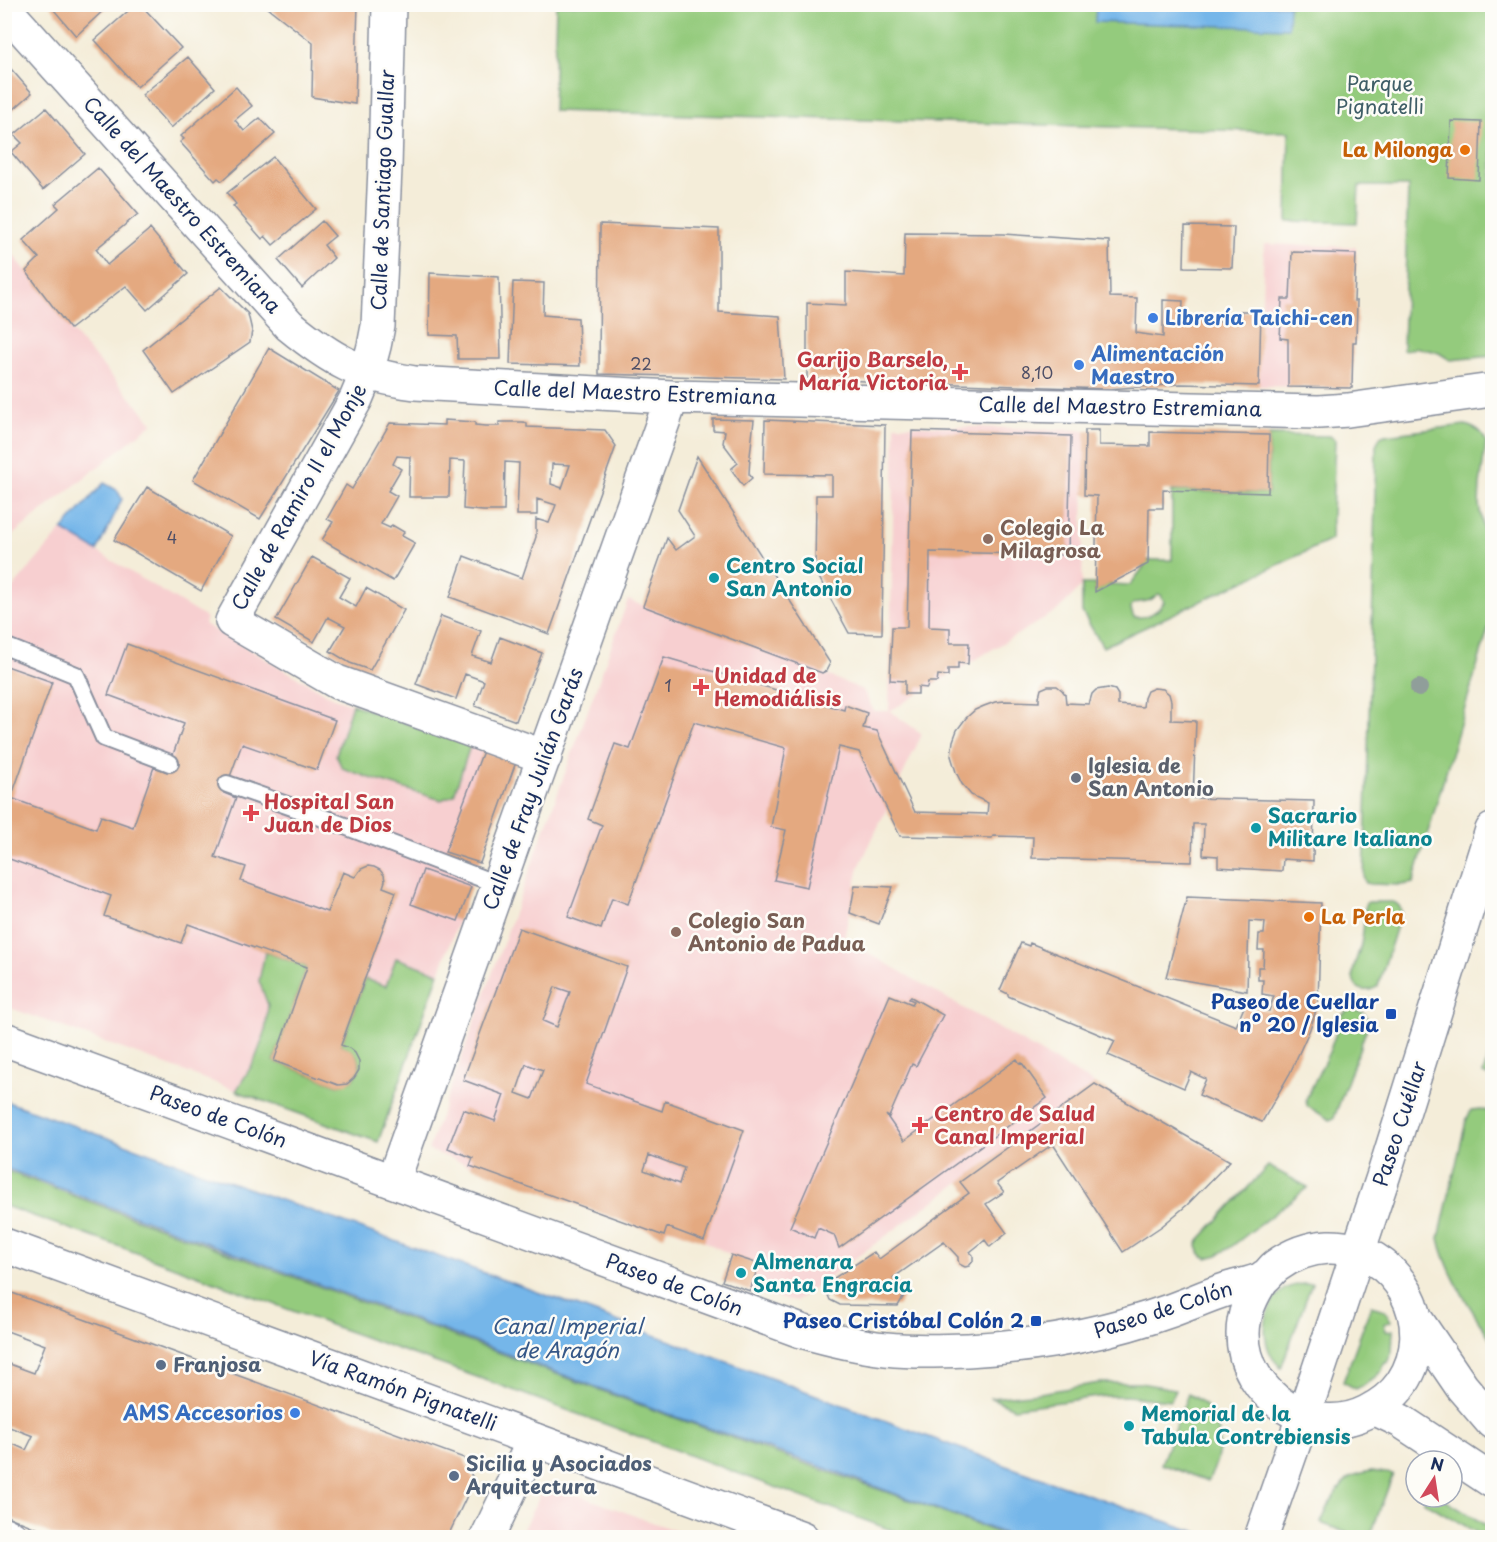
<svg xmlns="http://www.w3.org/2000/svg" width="1497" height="1542" font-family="'Playpen Sans',sans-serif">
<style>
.built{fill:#f7cfd0}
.green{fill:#94cb7d;stroke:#587d6e;stroke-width:1.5;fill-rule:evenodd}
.water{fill:#74b6e9;stroke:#4872a4;stroke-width:1.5}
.building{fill:#e4a980;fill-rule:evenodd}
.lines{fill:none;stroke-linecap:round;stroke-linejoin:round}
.service-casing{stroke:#888e9c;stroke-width:20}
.minor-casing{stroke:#888e9c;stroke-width:36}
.secondary-casing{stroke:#888e9c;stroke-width:36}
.primary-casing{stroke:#888e9c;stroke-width:36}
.service{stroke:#fff;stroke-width:16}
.minor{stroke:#fff;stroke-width:33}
.secondary{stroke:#fff;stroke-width:33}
.primary{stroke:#fff;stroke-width:33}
.tree{fill:#909e9a}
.food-dot{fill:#e8710a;stroke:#fdfcf7;stroke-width:2}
.shop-dot{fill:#3f7fe0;stroke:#fdfcf7;stroke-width:2}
.health-dot{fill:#e0444e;stroke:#fdfcf7;stroke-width:2}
.education-dot{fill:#8d6e63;stroke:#fdfcf7;stroke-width:2}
.culture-dot{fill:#0f9aa8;stroke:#fdfcf7;stroke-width:2}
.worship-dot{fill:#6b7280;stroke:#fdfcf7;stroke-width:2}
.transit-dot{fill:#1a4fb4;stroke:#fdfcf7;stroke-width:2}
.service-dot{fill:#5c6f8a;stroke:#fdfcf7;stroke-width:2}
.labels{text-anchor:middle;stroke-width:5;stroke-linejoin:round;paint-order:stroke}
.number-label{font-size:16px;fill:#4d4e66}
.park-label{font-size:20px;fill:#3f5e67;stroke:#fdfcf7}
.food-label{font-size:20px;font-weight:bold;fill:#c56008;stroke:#fdfcf7;text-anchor:end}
.street-label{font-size:20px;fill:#1b2f5e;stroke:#fdfcf7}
.shop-label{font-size:20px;font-weight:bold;fill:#366cbe;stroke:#fdfcf7;text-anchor:start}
.health-label{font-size:20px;font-weight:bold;fill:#be3a42;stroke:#fdfcf7;text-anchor:start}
.education-label{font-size:20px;font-weight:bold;fill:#785e54;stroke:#fdfcf7;text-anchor:start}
.culture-label{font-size:20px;font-weight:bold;fill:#0d838f;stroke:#fdfcf7;text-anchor:start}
.worship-label{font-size:20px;font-weight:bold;fill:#5b616d;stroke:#fdfcf7;text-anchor:start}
.transit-label{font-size:20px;font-weight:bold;fill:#164399;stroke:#fdfcf7;text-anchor:end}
.service-label{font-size:20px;font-weight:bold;fill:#4e5e75;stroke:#fdfcf7;text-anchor:start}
.water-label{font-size:21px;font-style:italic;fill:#365888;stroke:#fdfcf7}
</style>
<rect width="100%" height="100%" fill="#fdfcf7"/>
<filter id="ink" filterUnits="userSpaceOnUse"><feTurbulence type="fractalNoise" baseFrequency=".0167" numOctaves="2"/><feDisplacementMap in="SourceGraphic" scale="12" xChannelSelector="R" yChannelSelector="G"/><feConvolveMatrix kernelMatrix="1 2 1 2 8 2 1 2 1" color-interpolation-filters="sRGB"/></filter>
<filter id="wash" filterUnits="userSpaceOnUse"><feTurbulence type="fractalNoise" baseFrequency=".008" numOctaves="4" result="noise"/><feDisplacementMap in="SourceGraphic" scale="24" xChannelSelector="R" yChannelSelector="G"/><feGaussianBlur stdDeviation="1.35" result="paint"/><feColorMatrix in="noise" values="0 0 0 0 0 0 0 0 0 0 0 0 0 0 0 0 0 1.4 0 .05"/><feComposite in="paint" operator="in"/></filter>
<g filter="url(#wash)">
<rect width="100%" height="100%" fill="#f4edd9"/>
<path class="built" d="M4 243 51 302 70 329 153 423 5 541Z
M1264 244 1356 247 1354 301H1357L1356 342H1353L1352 388 1259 386Z
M895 425 1085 430 1082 587 1080 588 1058 610 890 711 922 734 859 867 844 939 1095 1084 795 1302 750 1291 759 1264 731 1255 704 1241 668 1228 664 1236 428 1150 628 600 822 673 863 690 874 711H889Z
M62 530 206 618 204 624 334 698 516 762 378 1142 5 1006V597Z
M556 1487 693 1537H519L541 1493Z"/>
<path class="green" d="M556 5H1492V356L1450 360 1439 353 1429 350 1417 348 1403 350 1408 186H1359L1357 223 1287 221 1289 132 553 111Z
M1465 425C1476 428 1483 432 1486 443L1480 485 1479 505 1483 528 1492 553V616L1413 883 1401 885 1370 884 1366 883 1364 879 1373 592 1376 445 1380 437 1385 435Z
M1269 435 1330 436 1335 440 1331 540 1103 647 1082 612V584H1095V591L1109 584 1130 585 1149 560H1172V491L1268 493ZM1158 594 1161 595 1164 602C1158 612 1146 619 1134 617 1124 598 1142 604 1150 600 1153 599 1155 596 1158 594Z
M352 704 470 746 454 795 441 800 370 778 342 768 336 755Z
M1393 902C1399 904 1401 907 1401 913L1378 986C1369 993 1354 992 1353 977 1352 967 1359 954 1361 944 1364 931 1364 918 1365 905L1366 903 1369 902Z
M265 952 307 967 274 1061 338 1085C365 1081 367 1054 341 1045L365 979 386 986 396 958 439 973 378 1142 236 1091 254 1062 265 1033 268 1005 259 981Z
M1348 1010C1359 1009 1369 1013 1368 1025L1334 1118 1330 1120 1307 1106 1306 1099 1330 1050 1342 1015Z
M1492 1045V1078L1483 1074Z
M1481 1109 1492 1113V1342C1472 1309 1447 1276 1439 1238L1466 1121 1471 1110Z
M1268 1166 1308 1187 1231 1247 1218 1255 1207 1258 1200 1254 1197 1246 1200 1239Z
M4 1170 667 1415 920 1504 1009 1537H910L502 1386 333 1326 118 1246 5 1206Z
M1312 1283 1281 1368C1278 1364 1274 1361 1272 1357 1260 1336 1264 1303 1285 1289 1293 1284 1304 1284 1312 1283Z
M1371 1306 1385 1310 1391 1321 1384 1324 1386 1331 1393 1330 1392 1351 1387 1363H1385L1382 1367 1383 1369C1376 1378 1367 1384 1356 1389L1343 1382Z
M1099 1383H1140L1175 1389 1170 1401 1128 1396H1105L1014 1408 991 1398 1040 1393Z
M1188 1394C1225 1412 1226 1449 1208 1481L1161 1464Z
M1372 1471 1393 1474 1370 1537H1358L1321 1523C1328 1506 1337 1486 1353 1476 1359 1473 1366 1472 1372 1471Z
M1426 1497H1440L1492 1529V1537H1484L1423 1501Z"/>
<path class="water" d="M1096 5H1289L1288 28 1095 22Z
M104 483 117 490 122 499 97 551 62 530Z
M5 1101 579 1307 1018 1470 1211 1537H1014L819 1466 677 1417 5 1168Z"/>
<g id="blocks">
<path class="building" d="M49 4H114L109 9 107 7 76 36Z
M263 4H358L355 104 312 97 313 43Z
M135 5H141L181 48 137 87 95 40Z
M188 57 215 88 171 128 142 95Z
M4 61 32 93 4 118Z
M236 87 252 106 235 120 244 131 260 118 275 134 222 181 218 178 215 181 180 142 184 139 181 136Z
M46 108 85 154 43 190 11 152 22 143 14 135Z
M1451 121 1481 122 1479 180 1449 178Z
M273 157 316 209 273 245 265 236 262 239 233 206 236 204 227 193Z
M98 168 138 214 96 249 107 265 150 229 188 274 147 310 126 286 70 329 26 271 39 258 23 240 59 208 55 204Z
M322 221 335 236 324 245 334 258 302 288 278 260Z
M600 224 719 229V312L780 316 784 379 599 374Z
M1185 226 1234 227 1232 268 1184 267Z
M905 233 1003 234 1109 241 1110 297 1137 298 1136 333 1163 337V300L1183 301 1182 321 1240 322 1241 311H1261L1259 386 1181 384 1107 389 807 379V303L846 305V272L904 276Z
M1292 252 1356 254 1354 301H1357L1356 342H1353L1352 388 1288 387V339L1280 338 1282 299H1290Z
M430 273 499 277 501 359H458L457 336 429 335Z
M513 282 544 283 543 315 578 318 580 366 510 364Z
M221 287 248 314 252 331 250 342 174 394 143 350Z
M269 348 339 391 260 519 193 480Z
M713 419 754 420 750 456 749 474 752 478 743 486 731 469 738 463 723 443 725 431 713 430Z
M444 420 475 422V425L486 426H499V422H523L527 423V427L605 430 616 446 549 634 450 597 464 556 522 578 536 537V519L549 523 556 505 537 499V515H517L519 463 505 462 504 511H483L463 509 465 461 450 460 449 497H409L410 457 397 456 393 464 401 469 388 491 397 496 381 524 390 528 392 525 404 532 402 536 415 543 393 581 322 540 333 522 327 519 346 485 352 489 390 423 444 425ZM552 464 570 465 562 488 551 484Z
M765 420 885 425 882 634 849 633 815 570 816 495H832V475L764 474Z
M1085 430H1099V445L1150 446V432L1269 435 1268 493 1163 490V508H1149L1148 564 1095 592 1097 496 1084 495Z
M912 431 1071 436 1068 555 930 552 929 627 950 628V643H969L968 664 958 663V669H948V676L938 675 937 682H928L927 688 918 687V694H905V681L890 680 892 627H907Z
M697 456 830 663 826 671 822 673 643 606 667 538 676 550 695 536 678 510Z
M147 487 231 536 201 591 114 540Z
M312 557 350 578 339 597 356 607 366 588 404 610 370 670 350 663 330 651 345 626 328 617 314 642 276 620Z
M441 616 481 631 472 656 491 662 500 637 542 653 516 721 475 706 484 681 465 674 456 699 416 684Z
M127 644 335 720 317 770 242 744 224 793 236 798 215 857 246 867 241 881 327 912 343 872 355 877 361 869 368 866 374 867 380 870 384 875 385 881 383 887 396 892 341 1045 349 1048 355 1053 359 1061V1070L354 1078 347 1084 338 1085 274 1061 307 967 188 924 181 943 104 916 111 896 4 857V665L52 682 11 798 96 829 101 816 133 827 154 767 167 772 184 723 108 695Z
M664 657 844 710 845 705 867 713 863 728 877 731 915 812 987 814 988 803 971 795 962 784 956 772 951 756 953 741 957 730 966 718 975 710 984 706 995 702 1005 701 1039 702V697L1041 689 1048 686H1057L1062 690 1065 694 1066 703 1089 704 1092 694 1096 690 1108 688 1115 690 1118 695V705L1143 707 1144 698 1147 691 1154 688 1163 689 1169 694 1171 701V720L1196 721 1193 798 1314 801 1313 861 1283 859 1282 871 1218 867V856L1203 855 1204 824H1193L1192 862 1032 858 1033 837 993 836 992 838 900 836 859 752 839 747 807 887 774 880 786 830 771 827 786 748 694 722 628 904 612 898 601 929 568 917 602 825 588 819 615 744 630 749Z
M483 751 516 762 480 863 445 852Z
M423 870 471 887 458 921 411 904Z
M855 885 893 887 879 924 850 913Z
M1187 897 1321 903 1318 1004 1310 1029 1290 1073 1262 1122 1199 1095 1206 1079 1191 1072 1184 1088 1108 1055 1115 1041 1008 996V994L1000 990 1021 943 1029 946 1030 943 1236 1026 1245 1005 1269 1011 1274 996 1262 994 1263 980H1258V967H1263L1264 950H1258L1259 934H1264L1265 922 1249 921 1247 991 1166 977Z
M519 928 627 967 586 1084 662 1111 665 1101 744 1130 704 1241 667 1227 664 1236 470 1166 473 1158 448 1148 463 1109 495 1121 504 1095 463 1080ZM555 987 570 992 557 1027 543 1021ZM526 1064 543 1070 532 1099 516 1093ZM649 1155 684 1168 679 1184 644 1170Z
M890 995 912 1004 914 1001 909 999 911 997 943 1015 916 1066 912 1064 889 1117 886 1115 904 1141 1017 1059 1020 1064 1022 1063 1047 1098 839 1248 834 1235 818 1228 814 1238 790 1227Z
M1095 1084 1230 1161 1187 1205 1162 1226 1123 1252 1053 1144 997 1183 1004 1192 986 1204 1007 1233 990 1247 985 1240 970 1252 973 1255V1261L969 1266 965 1267 959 1264 958 1260V1257L944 1242 893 1278 905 1294 898 1306 840 1305 830 1300 827 1293 828 1284 831 1280 874 1252 879 1259 969 1193 960 1182Z
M731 1255 759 1264 750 1291 722 1281Z
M4 1290 464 1458 474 1481 447 1538H61L4 1515V1440L26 1450 33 1436 4 1425V1362L34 1373 45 1345 4 1330Z"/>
</g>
</g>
<g filter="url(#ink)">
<use href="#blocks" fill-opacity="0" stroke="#888e9c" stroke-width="1.5"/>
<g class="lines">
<defs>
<path id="service" d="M4 648 7 647 76 675 104 738 170 763
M227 784 329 820 499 885"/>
<path id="minor" d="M389 4 385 168 378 326C374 351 367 375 356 399L232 621 337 682 545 757
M4 8 289 325C333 361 358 375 415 383L672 397 1319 412 1348 410 1492 390
M393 1181 672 397
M4 1534 12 1538
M487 1538 534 1440"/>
<path id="secondary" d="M4 1039 801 1331C829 1339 857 1346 886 1349 913 1352 940 1351 968 1350 1044 1346 1121 1331 1193 1302 1205 1297 1218 1292 1231 1288 1241 1285 1256 1283 1265 1277 1269 1274 1272 1269 1276 1266 1291 1255 1309 1248 1328 1247 1398 1245 1441 1325 1402 1383 1393 1396 1381 1405 1367 1412 1312 1440 1243 1395 1243 1334 1243 1313 1252 1294 1264 1277
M4 1245 802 1538
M1415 1318 1462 1387 1492 1422
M1374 1408 1401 1421 1492 1481"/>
<path id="primary" d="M1261 1538 1303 1417 1384 1174 1492 830"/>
</defs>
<use href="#service" class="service-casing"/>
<use href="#minor" class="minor-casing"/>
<use href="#secondary" class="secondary-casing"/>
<use href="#primary" class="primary-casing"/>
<use href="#service" class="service"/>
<use href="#minor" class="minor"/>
<use href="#secondary" class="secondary"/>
<use href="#primary" class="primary"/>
</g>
<circle class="tree" cx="1419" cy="688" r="9"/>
</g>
<g class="food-dot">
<circle cx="1465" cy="150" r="6"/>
<circle cx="1309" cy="917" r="6"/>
</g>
<g class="shop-dot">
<circle cx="1153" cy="318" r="6"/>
<circle cx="1079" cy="365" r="6"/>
<circle cx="295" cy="1413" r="6"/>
</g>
<g class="health-dot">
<path d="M957 363h6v6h6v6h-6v6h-6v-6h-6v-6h6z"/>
<path d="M698 678h6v6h6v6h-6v6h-6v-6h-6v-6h6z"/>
<path d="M248 804h6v6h6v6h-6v6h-6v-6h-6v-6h6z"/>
<path d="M917 1116h6v6h6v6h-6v6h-6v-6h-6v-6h6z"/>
</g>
<g class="education-dot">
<circle cx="988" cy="539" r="6"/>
<circle cx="676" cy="932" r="6"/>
</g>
<g class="culture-dot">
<circle cx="714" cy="578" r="6"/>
<circle cx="1256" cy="828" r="6"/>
<circle cx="741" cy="1273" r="6"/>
<circle cx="1129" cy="1426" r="6"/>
</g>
<circle class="worship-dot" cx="1076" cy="778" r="6"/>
<g class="transit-dot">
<rect x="1385" y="1008" width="12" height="12" rx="3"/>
<rect x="1030" y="1315" width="12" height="12" rx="3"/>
</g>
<g class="service-dot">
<circle cx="161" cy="1365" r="6"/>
<circle cx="454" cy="1476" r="6"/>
</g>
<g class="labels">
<g class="number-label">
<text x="641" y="370">22</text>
<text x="1037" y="379">8,10</text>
<text x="172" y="544">4</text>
<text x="668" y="692">1</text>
</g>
<g class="park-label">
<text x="1380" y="91">Parque<tspan x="1380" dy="23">Pignatelli</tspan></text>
</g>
<g class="food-label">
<text x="1453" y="157">La Milonga</text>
<text x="1321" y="924" text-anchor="start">La Perla</text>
</g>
<g class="street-label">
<text transform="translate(383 190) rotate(-88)" y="7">Calle de Santiago Guallar</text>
<text transform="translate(182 205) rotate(48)" y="7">Calle del Maestro Estremiana</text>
<text transform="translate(635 393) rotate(2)" y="7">Calle del Maestro Estremiana</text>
<text transform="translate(1120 407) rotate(1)" y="7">Calle del Maestro Estremiana</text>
<text transform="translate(299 497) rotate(-61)" y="7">Calle de Ramiro II el Monje</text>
<text transform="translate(533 789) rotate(-70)" y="7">Calle de Fray Julián Garás</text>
<text transform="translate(218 1117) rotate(20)" y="7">Paseo de Colón</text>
<text transform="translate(1400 1124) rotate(-72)" y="7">Paseo Cuéllar</text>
<text transform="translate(674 1285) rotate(20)" y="7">Paseo de Colón</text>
<text transform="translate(1163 1310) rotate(-18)" y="7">Paseo de Colón</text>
<text transform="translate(403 1391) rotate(20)" y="7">Vía Ramón Pignatelli</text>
</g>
<g class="shop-label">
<text x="1165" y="325">Librería Taichi-cen</text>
<text x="1091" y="361">Alimentación<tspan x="1091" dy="23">Maestro</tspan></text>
<text x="283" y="1420" text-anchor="end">AMS Accesorios</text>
</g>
<g class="health-label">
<text x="948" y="367" text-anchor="end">Garijo Barselo,<tspan x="948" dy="23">María Victoria</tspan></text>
<text x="714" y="683">Unidad de<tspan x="714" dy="23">Hemodiálisis</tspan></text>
<text x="264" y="809">Hospital San<tspan x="264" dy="23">Juan de Dios</tspan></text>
<text x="934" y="1121">Centro de Salud<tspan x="934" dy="23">Canal Imperial</tspan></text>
</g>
<g class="education-label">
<text x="1000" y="535">Colegio La<tspan x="1000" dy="23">Milagrosa</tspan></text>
<text x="688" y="928">Colegio San<tspan x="688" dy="23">Antonio de Padua</tspan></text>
</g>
<g class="culture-label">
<text x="726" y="573">Centro Social<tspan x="726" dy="23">San Antonio</tspan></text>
<text x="1268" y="823">Sacrario<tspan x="1268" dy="23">Militare Italiano</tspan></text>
<text x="753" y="1269">Almenara<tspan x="753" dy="23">Santa Engracia</tspan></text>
<text x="1141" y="1421">Memorial de la<tspan x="1141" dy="23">Tabula Contrebiensis</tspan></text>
</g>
<g class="worship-label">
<text x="1088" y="773">Iglesia de<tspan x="1088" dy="23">San Antonio</tspan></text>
</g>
<g class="transit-label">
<text x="1379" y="1009">Paseo de Cuellar<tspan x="1379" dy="23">nº 20 / Iglesia</tspan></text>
<text x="1024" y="1328">Paseo Cristóbal Colón 2</text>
</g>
<g class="service-label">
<text x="173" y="1372">Franjosa</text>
<text x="466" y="1471">Sicilia y Asociados<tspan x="466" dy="23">Arquitectura</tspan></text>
</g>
<g class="water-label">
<text x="567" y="1334">Canal Imperial<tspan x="567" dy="24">de Aragón</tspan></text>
</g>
</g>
<rect width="1497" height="1542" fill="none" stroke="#fdfcf7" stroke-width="24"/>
<g transform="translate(1434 1479) rotate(12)"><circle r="28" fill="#fdfcf7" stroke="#a3aaba" stroke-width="1.5"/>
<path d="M0-4.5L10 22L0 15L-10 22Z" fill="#d1495b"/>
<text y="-9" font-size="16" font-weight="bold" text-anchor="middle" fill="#1b2f5e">N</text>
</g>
</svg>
